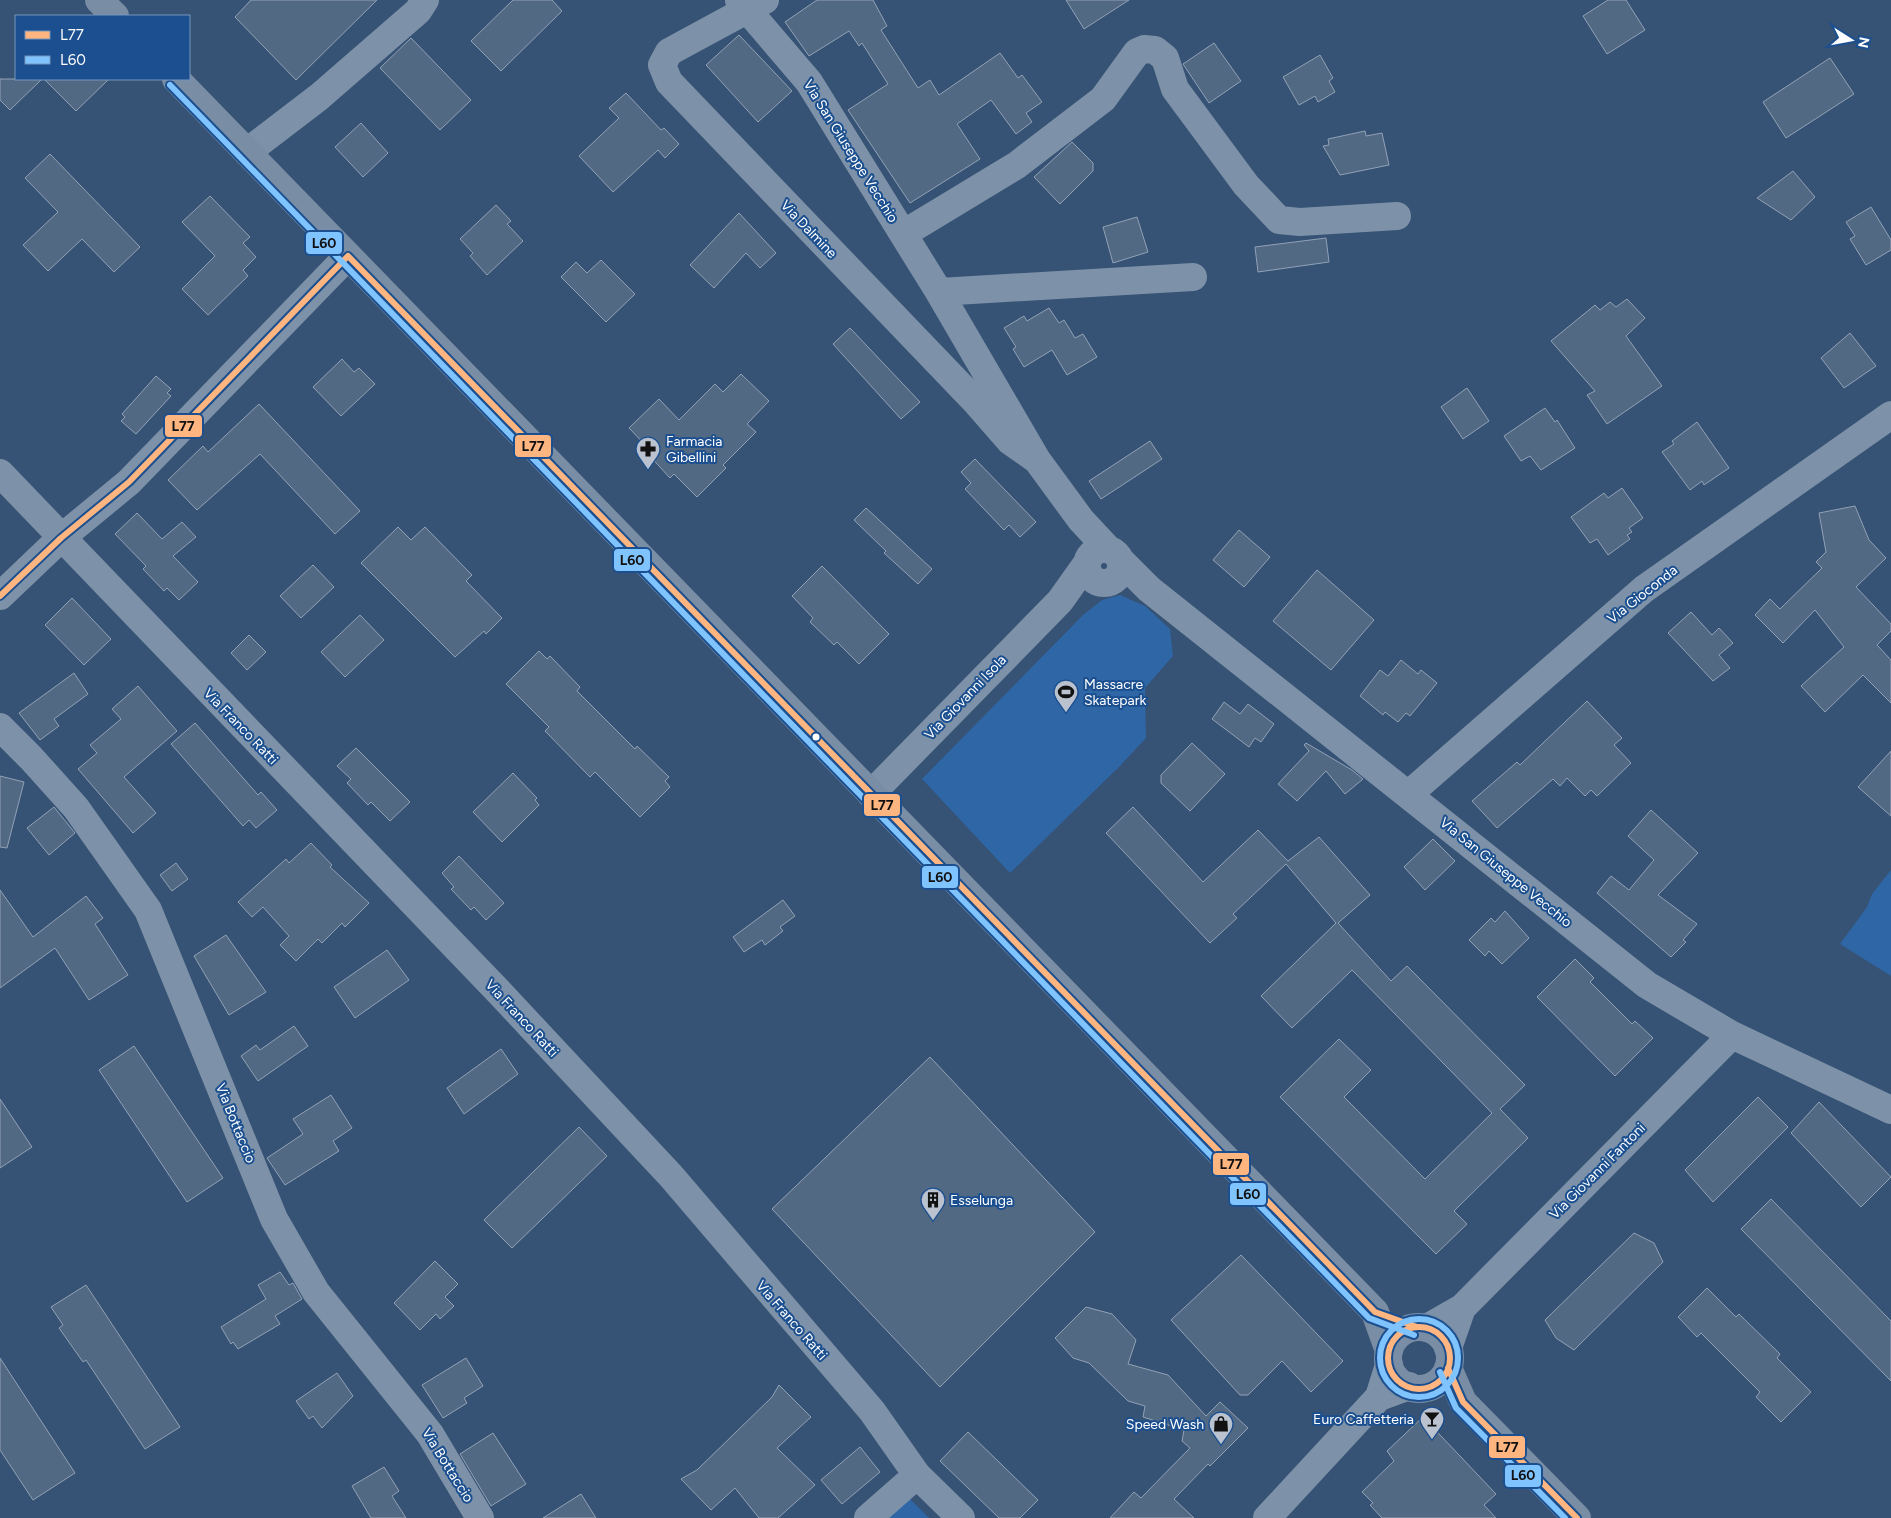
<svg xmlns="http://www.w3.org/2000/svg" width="1891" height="1518" font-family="Figtree,sans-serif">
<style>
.green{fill:#2f66a5}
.building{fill:#526984;stroke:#92a2b6}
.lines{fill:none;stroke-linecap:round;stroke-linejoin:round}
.street{stroke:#7d92a8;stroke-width:28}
.secondary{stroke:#798da4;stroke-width:28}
.bus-1-casing{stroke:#1b4f8f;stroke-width:10}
.bus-2-casing{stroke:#1b4f8f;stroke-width:10}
.bus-1{stroke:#ffb580;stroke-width:6}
.bus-2{stroke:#80c4ff;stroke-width:6}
.bus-dot{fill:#fff;stroke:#1b4f8f;stroke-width:2}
.labels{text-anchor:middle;stroke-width:4;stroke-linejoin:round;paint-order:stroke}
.street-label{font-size:14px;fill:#fff;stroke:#1b4f8f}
.poi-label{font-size:14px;fill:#fff;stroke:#1b4f8f;text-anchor:start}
.line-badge{stroke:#1b4f8f;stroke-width:2}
.pale-badge-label{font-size:14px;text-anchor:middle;font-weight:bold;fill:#111}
</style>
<rect width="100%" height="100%" fill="#365274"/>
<path class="green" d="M1120 595 1145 606 1170 629 1173 656 1145 688 1146 738 1120 766 1010 873 922 779 1083 615 1102 600Z
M1891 870V976L1840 944 1867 907 1872 894Z
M907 1496 929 1518H887Z"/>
<path class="building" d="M251 0H377L296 80 235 17Z
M513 0H552L562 11 501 71 471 41Z
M817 0H873L887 26 881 30 918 88 930 80 939 95 1000 53 1018 78 1022 75 1042 102 1026 113 1032 122 1016 134 991 100 957 124 980 159 910 203 848 110 888 84 862 43 859 46 849 31 809 56 785 22Z
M1066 0H1129L1084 29Z
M1608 0H1626L1645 30 1607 54 1583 16Z
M739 35 792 91 758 122 706 65Z
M411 38 471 100 440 130 380 68Z
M1214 43 1241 81 1209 103 1183 64Z
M1320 55 1333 78 1329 81 1335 92 1318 102 1315 96 1299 105 1283 77Z
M1830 58 1854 94 1786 138 1763 102Z
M0 79H42L10 110 0 100Z
M44 79H109L76 111Z
M626 93 661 130 664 128 679 144 665 158 658 150 613 192 579 156 619 118 609 108Z
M361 123 388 153 363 177 335 147Z
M1365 131 1366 136 1382 133 1389 165 1340 175 1323 146 1329 145 1328 139Z
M1072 142 1093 163V171L1060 204 1034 177Z
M50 154 140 247 114 272 82 239 48 271 23 245 58 212 25 178Z
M1793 171 1815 197 1791 220 1757 198Z
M210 196 250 237 243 243 256 257 243 270 248 276 208 315 182 289 215 256 182 222Z
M496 205 511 221 507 224 523 241 487 275 470 256 473 253 460 239Z
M1871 207 1891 240V250L1866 265 1850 239 1855 236 1846 222Z
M739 213 776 253 760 268 746 253 714 288 690 265Z
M1137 217 1148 252 1113 263 1103 227Z
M1326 238 1329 262 1258 272 1255 247Z
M601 260 635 294 606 322 561 277 576 262 587 273Z
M1627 299 1645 318 1626 336 1662 386 1607 424 1587 395 1595 391 1551 341 1595 305 1600 310 1610 302 1616 307Z
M1049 308 1059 323 1064 320 1075 338 1083 334 1097 357 1067 375 1052 350 1024 367 1013 349 1016 347 1004 328 1024 316 1027 321Z
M850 328 920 402 901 419 833 344Z
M1850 333 1876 366 1844 388 1821 358Z
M342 359 354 372 359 368 375 384 341 416 313 387Z
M741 374 769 401 747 424 756 432 723 465 726 468 697 497 674 474 670 478 648 454 651 451 629 428 659 399 679 420 715 384 723 392Z
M156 376 171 389 167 393 171 396 136 434 121 421 125 417 122 414Z
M1467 388 1489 421 1463 439 1441 407Z
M259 404 360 511 335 534 260 454 197 510 168 480 203 446 208 452Z
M1545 408 1555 422 1557 420 1575 448 1541 470 1530 456 1521 461 1504 436Z
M1697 422 1729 468 1704 485 1702 481 1690 490 1662 452 1674 444 1672 441Z
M1150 441 1162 459 1101 499 1089 481Z
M975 459 1036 522 1020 537 1009 525 1004 530 965 489 971 483 961 472Z
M1622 488 1643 518 1629 528 1632 532 1627 535 1630 539 1608 555 1597 539 1590 543 1571 517 1604 493 1608 498Z
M1855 506 1869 540 1886 558 1856 587 1891 624V631L1877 645 1891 660V703L1863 675 1825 712 1801 686 1844 647 1815 610 1783 643 1755 615 1770 599 1780 609 1822 568 1816 562 1826 552 1819 513Z
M866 508 932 569 918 584 884 553 886 551 854 520Z
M137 513 162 539 182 522 196 537 173 556 198 582 179 600 167 588 164 591 143 569 146 566 115 534Z
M398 527 411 540 425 527 472 575 466 581 502 618 486 634 484 631 455 657 361 563Z
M1239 530 1270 557 1244 587 1213 560Z
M313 565 334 587 301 618 280 596Z
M822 566 889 634 859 664 837 642 834 645 810 622 813 618 792 596Z
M1317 570 1374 620 1331 670 1273 621Z
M72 598 111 639 84 665 45 625Z
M1691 612 1712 635 1719 628 1733 643 1719 655 1730 668 1713 681 1668 633Z
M360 615 384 640 345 677 321 652Z
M249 635 266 652 247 670 231 653Z
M539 651 547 659 550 656 580 687 577 691 635 749 637 746 669 777 665 781 670 787 640 817 595 772 590 777 545 731 549 727 506 684Z
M1401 660 1418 674 1421 670 1437 683 1410 716 1406 713 1398 722 1385 712 1383 715 1360 696 1380 670 1388 676Z
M74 673 88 694 54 719 59 726 40 740 19 713Z
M138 686 177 731 124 777 156 813 133 833 78 769 97 753 90 745 121 719 112 709Z
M1587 701 1622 738 1614 745 1631 763 1597 796 1591 790 1585 796 1567 778 1560 786 1553 779 1497 828 1472 801 1517 762 1520 765Z
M1224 702 1240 714 1248 704 1274 724 1261 742 1255 738 1249 747 1212 719Z
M195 723 258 795 261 792 277 810 256 828 249 820 243 826 171 744Z
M1192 743 1225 774 1190 811 1161 783V775Z
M1306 743 1352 770 1363 779 1345 794 1326 771 1297 801 1278 784 1309 751 1304 745Z
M356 748 410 802 390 821 371 802 368 805 347 783 351 779 337 766Z
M1891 751V816L1858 787Z
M513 773 537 798 535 800 539 805 502 842 473 812Z
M0 776 24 782 7 848 0 847Z
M54 807 75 833 49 855 27 828Z
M1133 807 1203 882 1258 830 1288 861 1319 837 1370 895 1338 923 1391 981 1407 966 1525 1085 1500 1109 1528 1138 1454 1211 1467 1224 1436 1254 1280 1097 1339 1039 1371 1070 1344 1097 1425 1179 1492 1113 1352 970 1292 1028 1261 996 1336 923 1286 864 1233 914 1237 918 1210 943 1106 833Z
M1651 810 1698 853 1658 895 1697 924 1683 940 1686 942 1671 957 1597 893 1611 876 1629 890 1654 860 1628 836Z
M1433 839 1455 861 1425 890 1404 867Z
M311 843 332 865 330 867 369 903 345 927 342 923 322 943 318 939 296 961 280 945 289 936 263 907 252 917 238 902 286 859 289 863Z
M459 856 504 903 486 920 474 907 471 910 451 889 454 887 442 873Z
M176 863 188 879 172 891 160 875Z
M0 890 33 937 86 896 103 918 95 924 128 975 89 1000 55 948 0 988Z
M783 900 795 916 780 927 783 931 765 945 762 940 744 952 733 937Z
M1505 911 1529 938 1502 964 1489 951 1485 956 1469 940 1491 918 1495 922Z
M226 935 266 992 229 1015 194 956Z
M387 950 409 980 355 1018 334 987Z
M1575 959 1594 978 1590 982 1632 1024 1635 1021 1653 1038 1615 1076 1537 997Z
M294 1026 308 1046 258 1081 241 1056 256 1045 260 1050Z
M134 1046 223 1178 187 1202 99 1070Z
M501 1049 518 1074 464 1114 447 1088Z
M930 1057 1095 1232 940 1387 772 1209Z
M331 1095 352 1128 333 1141 339 1151 285 1185 267 1158 303 1134 293 1119Z
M1758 1097 1788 1127 1713 1202 1685 1170Z
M0 1099 32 1147 0 1168Z
M1819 1102 1891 1177 1861 1207 1791 1133Z
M579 1127 607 1156 512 1248 484 1220Z
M1771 1199 1891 1321V1381L1741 1229Z
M1634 1233 1654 1243 1663 1262 1574 1350 1556 1338 1545 1320Z
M1241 1255 1343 1361 1311 1392 1282 1361 1248 1395H1240L1171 1320Z
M435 1261 458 1284 445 1297 454 1306 440 1319 436 1314 420 1330 394 1303Z
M280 1272 289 1285 293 1283 302 1299 275 1316 280 1324 238 1349 233 1342 231 1344 221 1327 266 1299 258 1285Z
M86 1285 180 1427 145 1449 86 1360 83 1362 59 1328 63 1325 51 1307Z
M1707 1288 1736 1317 1739 1314 1780 1354 1777 1358 1811 1392 1781 1422 1756 1397 1760 1392 1701 1333 1697 1337 1678 1317Z
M1086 1307 1112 1314 1136 1340 1128 1364 1168 1375 1206 1416 1220 1402 1248 1428 1210 1466 1208 1464 1174 1499 1194 1518H1110L1134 1492 1141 1498 1190 1448 1182 1441 1184 1430 1143 1417 1145 1406 1128 1401 1089 1363 1073 1358 1055 1338Z
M0 1358 75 1473 33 1500 0 1450Z
M466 1358 483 1386 464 1398 467 1403 443 1418 422 1385Z
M337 1373 353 1396 322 1428 313 1416 309 1419 296 1401Z
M779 1385 811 1417 777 1448 815 1485 778 1518H759L735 1488 711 1510 681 1479 697 1470 772 1397Z
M1423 1417 1496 1494 1484 1505 1496 1518H1382L1370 1505 1373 1503 1362 1492 1394 1461 1387 1451Z
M968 1432 1038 1500 1020 1518H999L940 1461Z
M493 1433 526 1484 491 1506 460 1454Z
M860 1447 880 1472 842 1504 821 1480Z
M384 1467 399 1491 392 1496 406 1518H371L352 1486Z
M581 1494 596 1518H543Z"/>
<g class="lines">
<path class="street" d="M739 0 809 82 939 292 1037 460 1081 520 1108 549
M765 0 669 52 662 65 669 82 976 402 1010 441 1037 460
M247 152 319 97 418 11 425 0
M903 234 1017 165 1103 99 1137 52 1144 49 1155 50 1165 58 1175 89 1246 185 1279 220 1300 222 1397 216
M939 292 1193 277
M0 473 498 991 671 1176 872 1411 917 1475 961 1518
M1087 566a17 17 0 1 1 34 0a17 17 0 1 1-34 0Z
M1120 560 1149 589 1647 985 1732 1035 1891 1110
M0 596 61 538 129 482 348 256
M0 727 31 758 76 808 148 910 274 1219 316 1292 430 1434 480 1518
M871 794 1060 601 1087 563
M1409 794 1644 589 1891 415
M1427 1328 1462 1308 1732 1035
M1448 1348 1462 1308
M1379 1397 1409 1386
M868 1518 917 1475
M1267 1518 1379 1397 1389 1365"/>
<path class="secondary" d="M99 0 115 16
M176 79 1375 1312 1389 1351
M1388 1358a31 31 0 1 1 62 0a31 31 0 1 1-62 0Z
M1448 1368 1463 1402 1577 1518"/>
<defs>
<path id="bus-1" d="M0 596 61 538 129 482 348 256 1375 1312 1417 1327
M1388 1358a31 31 0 1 1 62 0a31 31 0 1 1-62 0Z
M1448 1368 1463 1402 1577 1518"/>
<path id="bus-2" d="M170 85 1369 1318 1414 1335
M1380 1358a39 39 0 1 1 78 0a39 39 0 1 1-78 0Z
M1440 1372 1456 1408 1565 1518"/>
</defs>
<use href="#bus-1" class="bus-1-casing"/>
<use href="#bus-2" class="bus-2-casing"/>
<use href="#bus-1" class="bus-1"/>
<use href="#bus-2" class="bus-2"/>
</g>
<defs>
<symbol id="pharmacy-pin" viewBox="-11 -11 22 30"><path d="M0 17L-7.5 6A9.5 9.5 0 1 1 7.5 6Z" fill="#b9c2ce" stroke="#1b4f8f"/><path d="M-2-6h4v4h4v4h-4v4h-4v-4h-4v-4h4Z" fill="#111"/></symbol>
<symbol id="stadium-pin" viewBox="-11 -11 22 30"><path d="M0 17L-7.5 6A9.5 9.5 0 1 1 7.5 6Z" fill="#b9c2ce" stroke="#1b4f8f"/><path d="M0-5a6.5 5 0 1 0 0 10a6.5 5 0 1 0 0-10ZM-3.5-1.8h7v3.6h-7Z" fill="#111"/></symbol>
<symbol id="building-pin" viewBox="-11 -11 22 30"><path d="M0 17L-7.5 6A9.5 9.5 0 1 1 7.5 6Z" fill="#b9c2ce" stroke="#1b4f8f"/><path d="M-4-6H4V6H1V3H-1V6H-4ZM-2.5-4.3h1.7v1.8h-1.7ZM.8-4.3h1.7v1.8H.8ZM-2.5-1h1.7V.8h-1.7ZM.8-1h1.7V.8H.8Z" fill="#111"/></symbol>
<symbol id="bar-pin" viewBox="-11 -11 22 30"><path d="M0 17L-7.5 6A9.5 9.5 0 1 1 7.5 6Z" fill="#b9c2ce" stroke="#1b4f8f"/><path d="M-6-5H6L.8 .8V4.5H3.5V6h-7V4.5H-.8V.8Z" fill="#111"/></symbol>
<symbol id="shop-pin" viewBox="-11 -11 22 30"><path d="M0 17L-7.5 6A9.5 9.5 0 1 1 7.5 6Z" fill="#b9c2ce" stroke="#1b4f8f"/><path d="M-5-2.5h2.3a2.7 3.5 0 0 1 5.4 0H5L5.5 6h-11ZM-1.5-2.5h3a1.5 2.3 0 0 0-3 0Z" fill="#111"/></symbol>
</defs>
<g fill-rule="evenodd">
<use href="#pharmacy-pin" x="634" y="435" width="28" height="38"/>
<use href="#stadium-pin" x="1052" y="678" width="28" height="38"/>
<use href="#building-pin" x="919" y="1186" width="28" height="38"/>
<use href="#bar-pin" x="1418" y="1405" width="28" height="38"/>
<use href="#shop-pin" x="1207" y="1410" width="28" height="38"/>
</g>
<circle class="bus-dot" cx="816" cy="737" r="4.5"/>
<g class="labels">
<g class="street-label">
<text transform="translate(851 151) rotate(58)" y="5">Via San Giuseppe Vecchio</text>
<text transform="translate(809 229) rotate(46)" y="5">Via Dalmine</text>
<text transform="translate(1642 594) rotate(-38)" y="5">Via Gioconda</text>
<text transform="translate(965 697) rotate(-46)" y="5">Via Giovanni Isola</text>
<text transform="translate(241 726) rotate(46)" y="5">Via Franco Ratti</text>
<text transform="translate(1506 872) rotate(39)" y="5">Via San Giuseppe Vecchio</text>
<text transform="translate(522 1018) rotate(47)" y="5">Via Franco Ratti</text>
<text transform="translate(236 1123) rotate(68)" y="5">Via Bottaccio</text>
<text transform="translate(1597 1171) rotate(-45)" y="5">Via Giovanni Fantoni</text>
<text transform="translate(792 1320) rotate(49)" y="5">Via Franco Ratti</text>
<text transform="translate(448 1465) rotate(58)" y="5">Via Bottaccio</text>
</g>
<g class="poi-label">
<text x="666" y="446">Farmacia<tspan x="666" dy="16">Gibellini</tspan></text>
<text x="1084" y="689">Massacre<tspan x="1084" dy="16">Skatepark</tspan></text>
<text x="950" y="1205">Esselunga</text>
<text x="1414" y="1424" text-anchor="end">Euro Caffetteria</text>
<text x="1204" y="1429" text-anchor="end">Speed Wash</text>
</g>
</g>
<g class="line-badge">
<rect x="305" y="231" width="38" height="24" rx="5" fill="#80c4ff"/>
<rect x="164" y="414" width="39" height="24" rx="5" fill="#ffb580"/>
<rect x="514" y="434" width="38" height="24" rx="5" fill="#ffb580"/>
<rect x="613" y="548" width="38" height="24" rx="5" fill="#80c4ff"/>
<rect x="863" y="793" width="38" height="24" rx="5" fill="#ffb580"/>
<rect x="921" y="865" width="38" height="24" rx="5" fill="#80c4ff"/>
<rect x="1212" y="1152" width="38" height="24" rx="5" fill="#ffb580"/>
<rect x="1229" y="1182" width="38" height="24" rx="5" fill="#80c4ff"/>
<rect x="1488" y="1435" width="38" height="24" rx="5" fill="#ffb580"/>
<rect x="1504" y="1464" width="38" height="24" rx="5" fill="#80c4ff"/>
</g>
<g class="pale-badge-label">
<text x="324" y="248">L60</text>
<text x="183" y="431">L77</text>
<text x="533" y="451">L77</text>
<text x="632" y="565">L60</text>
<text x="882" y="810">L77</text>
<text x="940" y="882">L60</text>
<text x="1231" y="1169">L77</text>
<text x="1248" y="1199">L60</text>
<text x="1507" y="1452">L77</text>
<text x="1523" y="1480">L60</text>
</g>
<rect x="15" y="15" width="175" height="65" fill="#1b4f8f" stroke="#7695bc"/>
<rect x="25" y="31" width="25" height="8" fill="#ffb580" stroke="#7695bc"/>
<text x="60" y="40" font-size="15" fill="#ffffff">L77</text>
<rect x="25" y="56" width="25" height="8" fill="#80c4ff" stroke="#7695bc"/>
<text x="60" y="65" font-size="15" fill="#ffffff">L60</text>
<g transform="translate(1851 40) rotate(101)" stroke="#1b4f8f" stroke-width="4" paint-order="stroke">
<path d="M0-4L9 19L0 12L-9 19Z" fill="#ffffff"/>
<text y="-8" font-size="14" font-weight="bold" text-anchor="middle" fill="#ffffff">N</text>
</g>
</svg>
